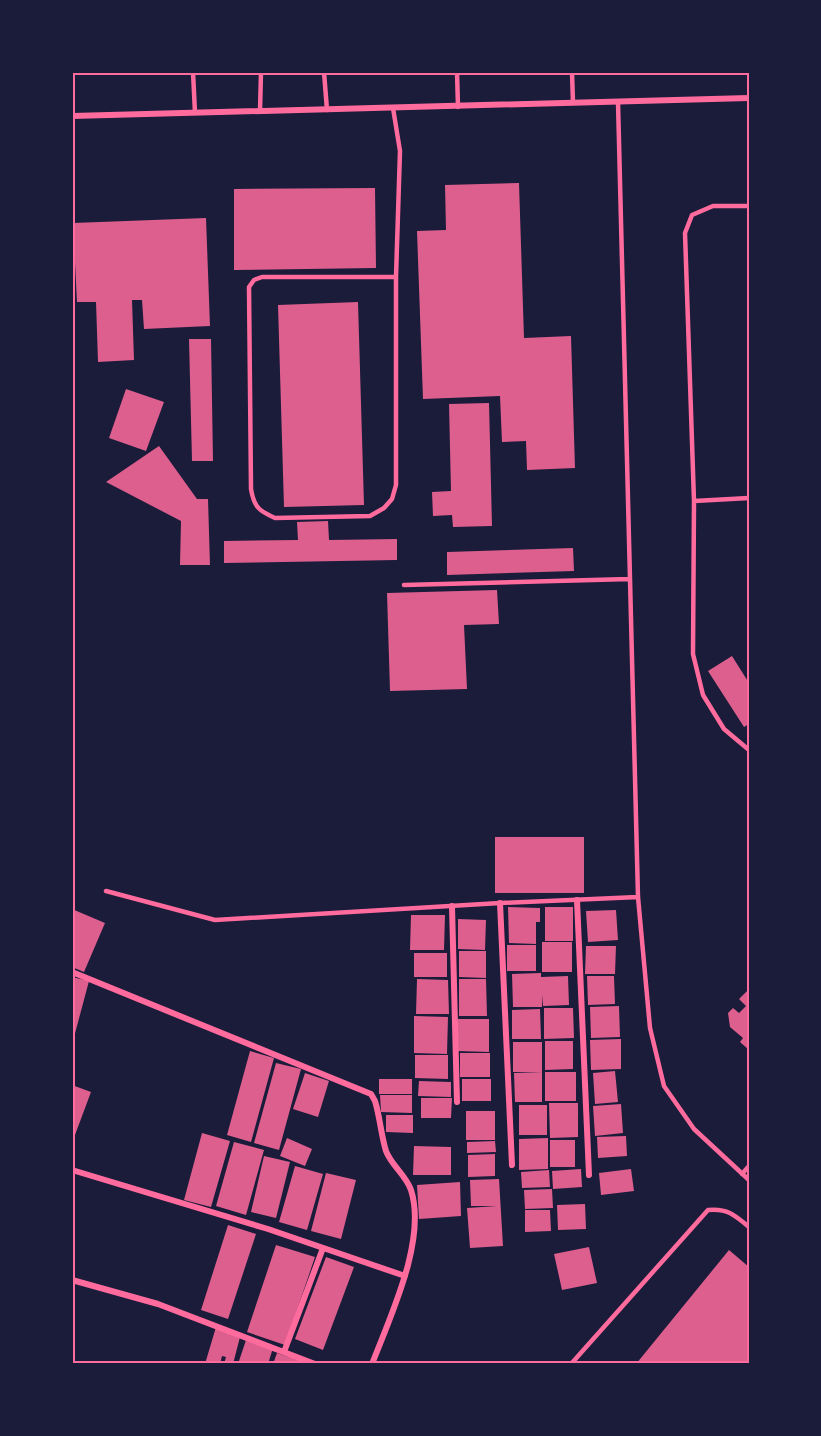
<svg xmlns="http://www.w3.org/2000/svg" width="821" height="1436" font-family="'Work Sans',sans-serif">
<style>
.building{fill:#dd5f8e}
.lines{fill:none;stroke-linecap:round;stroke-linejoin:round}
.service{stroke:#ff6b9d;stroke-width:4.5}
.minor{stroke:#ff6b9d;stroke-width:6}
.neatline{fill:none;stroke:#ff6b9d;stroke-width:2}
</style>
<rect width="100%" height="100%" fill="#1b1b3a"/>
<path class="building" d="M519 183 524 338 571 336 575 468 527 470 526 441 502 442 500 396 423 399 417 231 446 230 445 185Z
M375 188 376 268 234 270V189Z
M206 218 210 326 144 329 142 300H132L134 360 98 362 96 302H77L73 223Z
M358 302 364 505 284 507 278 305Z
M189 339H211L213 461H192Z
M126 389 164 402 146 451 109 438Z
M489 403 492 526 453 527 452 515 433 516 432 492 451 491 449 404Z
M159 446 197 499H208L210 565H180L181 521 106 482Z
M328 521 329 540 397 539V560L224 563V541L298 540 297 522Z
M573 548 574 571 447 575V552Z
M497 590 499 624 464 625 467 689 390 691 387 593Z
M732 656 749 683V724L744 727 708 671Z
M495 837H584V893H495Z
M508 907 540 908V922H536V944L509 943Z
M545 907H573V941H545Z
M72 909 105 923 84 972 72 967Z
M616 910 618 940 588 942 586 911Z
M411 915H445L444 950H410Z
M458 919 486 920 485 950 458 949Z
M542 942H572V972H542Z
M507 945H536V971H507Z
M586 946H616L615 974H585Z
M459 951H486V978L459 977Z
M414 953H447V977H414Z
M541 973V977L568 976 569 1005 543 1006 542 995V1007H513L512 974Z
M587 976H614L615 1004 588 1005Z
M72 977 89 981 73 1041H72Z
M417 979 448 980 449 1014H416Z
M459 979H486L487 1016H459Z
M749 989V1050L740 1042 743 1038 730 1027 728 1013 733 1008 739 1013 746 1006 739 999Z
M619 1006 620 1037 591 1038 590 1007Z
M544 1008H573L574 1038 544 1039Z
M540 1009 541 1039H512V1010Z
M414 1016 448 1017 447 1054 414 1053Z
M458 1019H489V1052L457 1051Z
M621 1039V1069L591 1070 590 1040Z
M545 1041H573V1069L545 1070Z
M513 1042H542V1072H513Z
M250 1051 274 1058 251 1142 227 1135Z
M460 1053H490V1077H460Z
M415 1055H448V1079L415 1078Z
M276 1063 301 1069 279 1150 254 1143Z
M615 1071 618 1102 595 1104 593 1073Z
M542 1072V1102H515L514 1073Z
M545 1072H576V1101H545Z
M305 1073 329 1081 318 1117 293 1109Z
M379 1079H412V1094H379Z
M462 1079H491V1101H462Z
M419 1081 451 1082V1097L418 1096Z
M72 1085 91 1092 72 1143 73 1098Z
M380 1095H412V1113L381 1112Z
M421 1098H452L451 1118H421Z
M549 1103H578V1137L550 1138Z
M621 1104 623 1133 595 1136 593 1106Z
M519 1105H547V1135H519Z
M466 1111H495V1140H466Z
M386 1115H413V1133L386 1132Z
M202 1133 230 1141 211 1207 184 1200Z
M626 1136 627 1156 598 1158 597 1137Z
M287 1138 312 1149 305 1166 280 1156Z
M548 1138V1169L519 1170V1139Z
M550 1140H575V1167H550Z
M495 1141 496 1152 467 1153V1142Z
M234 1142 264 1150 246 1215 216 1206Z
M414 1146 451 1147V1175H413Z
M495 1154V1176L468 1177V1155Z
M264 1156 290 1162 276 1218 251 1212Z
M295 1166 323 1174 307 1230 279 1222Z
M581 1169 582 1187 553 1189 552 1171Z
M631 1169 634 1191 601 1195 599 1173Z
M549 1170 550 1187 522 1188 521 1172Z
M326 1173 356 1180 341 1239 311 1231Z
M499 1179 503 1246 470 1248 467 1208 497 1206H471L470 1180Z
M460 1182 461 1216 419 1219 417 1185Z
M552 1189 553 1208 525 1209 524 1190Z
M585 1204 586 1229 558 1230 557 1205Z
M525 1210H550L551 1231 525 1232Z
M228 1225 256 1234 228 1319 201 1310Z
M276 1245 315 1257 285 1345 247 1332Z
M589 1247 597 1283 562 1290 554 1254Z
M729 1250 749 1267V1364H636Z
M326 1257 354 1267 323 1350 295 1339Z
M216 1327 240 1337 233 1364H224L226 1357 222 1356 220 1364H205Z
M246 1340 273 1348 268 1364H255L256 1362 253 1361V1364H238Z
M277 1353 301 1361 300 1364H273Z"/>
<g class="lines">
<path class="service" d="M193 72 195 113
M324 72 327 110
M457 72 458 107
M572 72 573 103
M618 102 638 897 650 1028 664 1086 694 1129 749 1180
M393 108 400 151 396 277V485L392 499 384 508 370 516 275 518C259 511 254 507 251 489L249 287 254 280 262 277H396
M260 111 261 72
M749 206H713L692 215 685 233 694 501 693 654 703 695 724 729 749 750
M694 501 749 498
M404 585 630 579
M106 891 215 920 500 903 638 897
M742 1174 749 1166
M571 1364 708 1210C727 1208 735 1215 749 1227"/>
<path class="minor" d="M72 116 749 98
M577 900 589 1175
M500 903 512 1165
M452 906 457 1102
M72 972 371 1094 375 1101C380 1117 381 1135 386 1151 391 1165 406 1175 411 1190 427 1240 390 1317 372 1364
M72 1170 268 1229 405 1276
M72 1280 158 1304 315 1364
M284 1352 323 1248"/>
</g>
<rect width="821" height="1436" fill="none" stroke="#1b1b3a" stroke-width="147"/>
<rect x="74" y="74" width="674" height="1288" class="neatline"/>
</svg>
